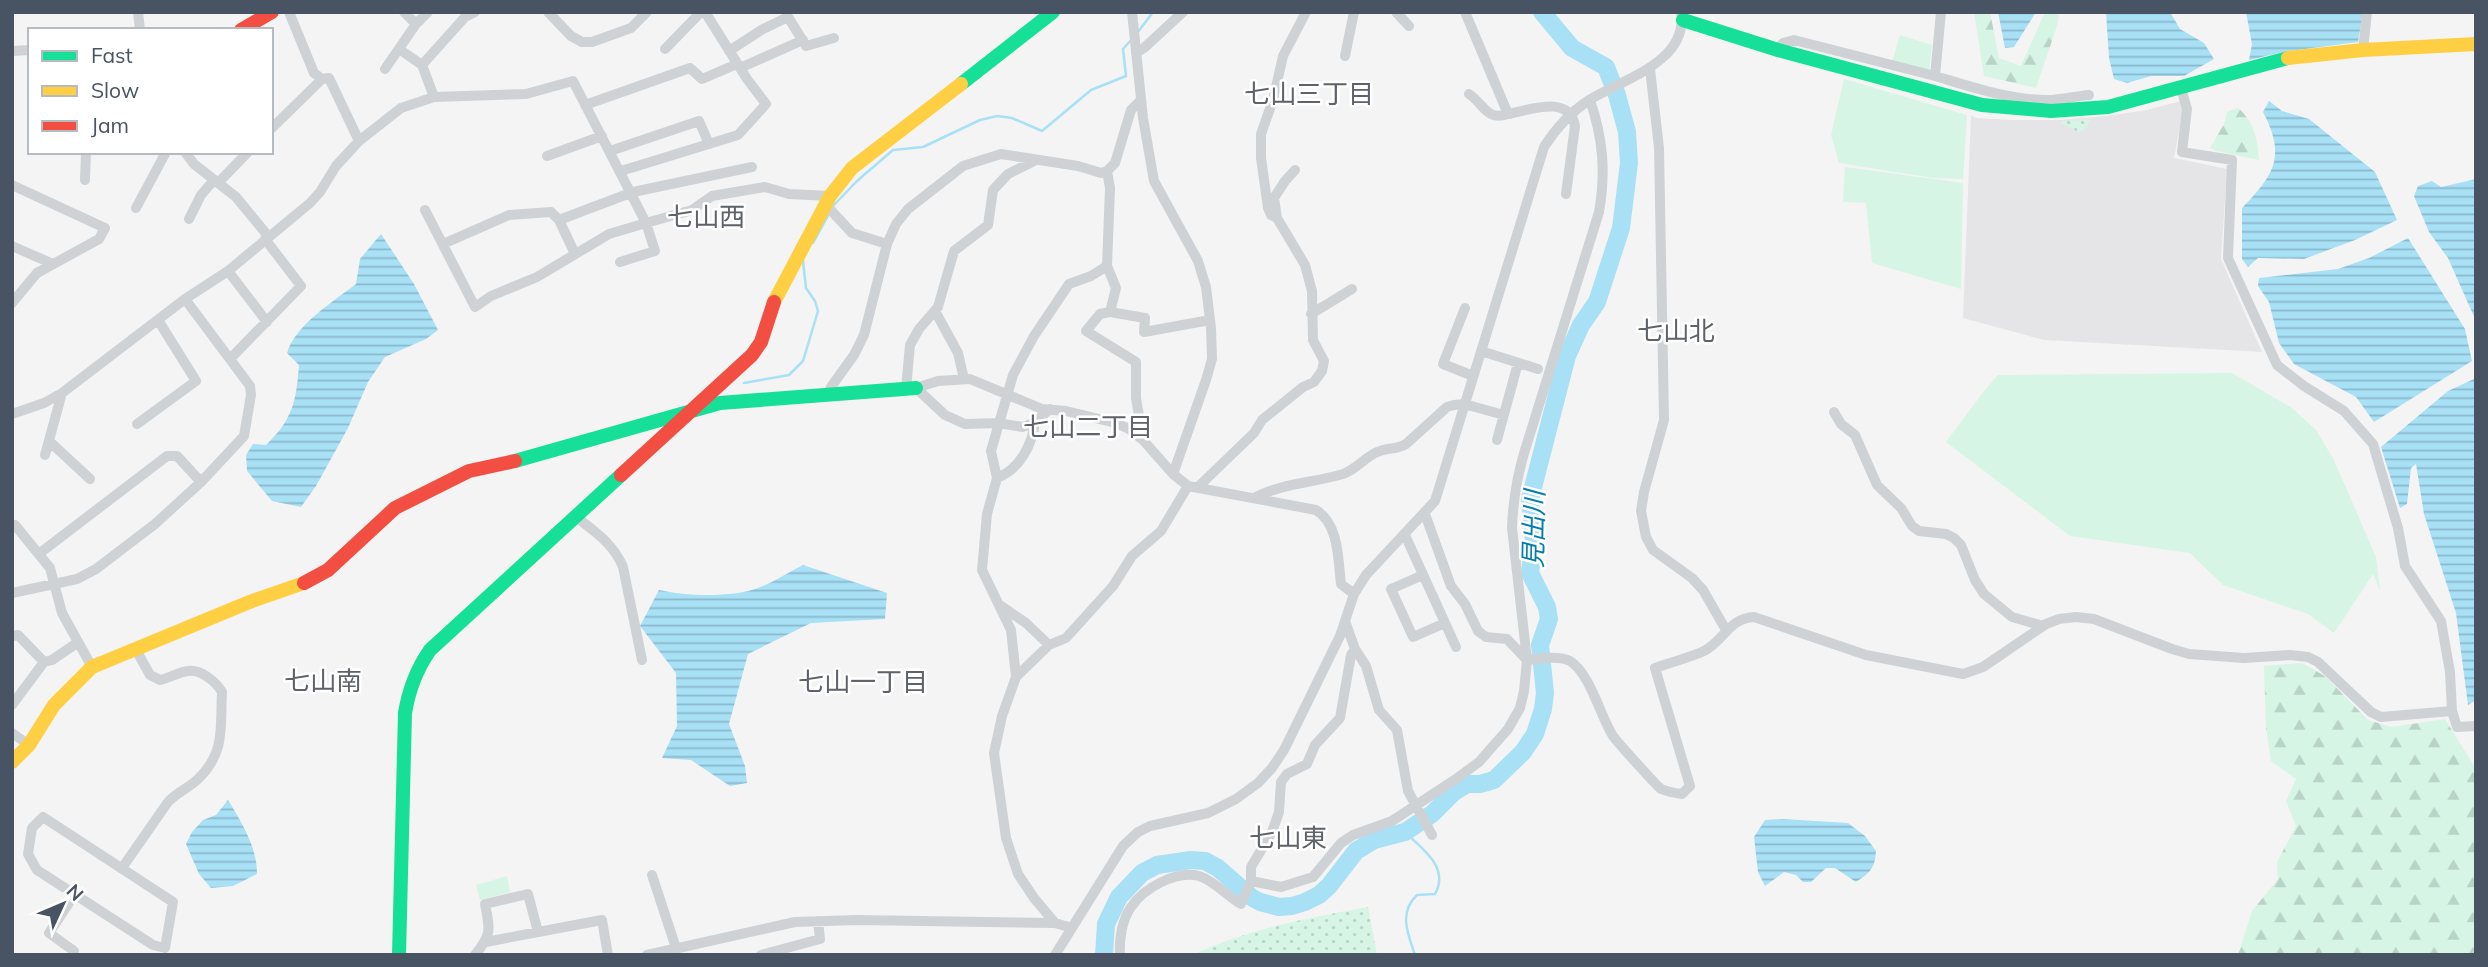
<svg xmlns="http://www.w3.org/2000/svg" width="2488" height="967" font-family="Mulish,'Noto Sans JP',sans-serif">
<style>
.education{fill:#e5e5e7}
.grass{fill:url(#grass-dots)}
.forest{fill:url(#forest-firs)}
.park{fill:#d6f5e5}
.water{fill:url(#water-rules)}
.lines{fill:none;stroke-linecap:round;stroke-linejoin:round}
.stream{stroke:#a8e0f6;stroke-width:2.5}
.river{stroke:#a8e0f6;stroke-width:18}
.street{stroke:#cfd2d5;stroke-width:10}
.fast{stroke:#16e098;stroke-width:14}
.slow{stroke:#ffcf43;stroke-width:14}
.jam{stroke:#f24e42;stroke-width:14}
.labels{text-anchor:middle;stroke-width:5;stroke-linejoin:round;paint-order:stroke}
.neighbourhood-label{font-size:26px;fill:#5e6269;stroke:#fff}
.water-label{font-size:26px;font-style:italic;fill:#027dad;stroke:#fff}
</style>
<defs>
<pattern id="grass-dots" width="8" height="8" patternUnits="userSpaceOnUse" patternTransform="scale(1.75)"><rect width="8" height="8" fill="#d6f5e5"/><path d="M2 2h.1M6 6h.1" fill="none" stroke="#b9d4c7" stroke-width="1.8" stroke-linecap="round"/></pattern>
<pattern id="forest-firs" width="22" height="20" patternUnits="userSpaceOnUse" patternTransform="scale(1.75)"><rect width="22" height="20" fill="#d6f5e5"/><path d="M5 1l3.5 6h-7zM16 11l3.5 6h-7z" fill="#b9d4c7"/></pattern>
<pattern id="water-rules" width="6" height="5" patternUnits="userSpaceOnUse" patternTransform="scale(1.75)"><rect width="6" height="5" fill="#a8e0f6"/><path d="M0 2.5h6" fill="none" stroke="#8bb8cb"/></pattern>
</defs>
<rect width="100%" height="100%" fill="#f4f4f4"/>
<path class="education" d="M2181 101 2183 110 2174 158 2227 169 2221 259 2262 352 2044 340 1963 318 1971 115 1976 118 2015 120H2059L2106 116 2147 110Z"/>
<path class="grass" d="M2091 120 2084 130 2079 132 2062 124V121Z
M1368 907 1377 955H1193C1247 929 1309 918 1368 907Z"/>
<path class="forest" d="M1974 12H1990L1999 58 2021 66 2045 12H2059L2058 23 2036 88 1984 76Z
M2238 108C2254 121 2258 141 2259 160L2217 151 2210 148 2224 124 2227 112Z
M2302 663 2325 676 2368 720 2392 727 2445 719 2476 769V955H2238L2252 911 2278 879 2277 862 2296 826 2286 801 2296 779 2271 761 2266 728 2264 666Z"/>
<path class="park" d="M1900 35 1932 45 1929 71 1892 62Z
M1844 79 1967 115 1963 179 1933 178 1839 163 1831 135Z
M1845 167 1963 183 1961 289 1872 263 1866 203 1843 202Z
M2232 373 2292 408 2316 430 2333 458 2376 557 2380 591 2373 574 2334 633 2308 614 2223 585 2190 553 2070 536 1946 442 1984 391 1998 375Z
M507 876 510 892 480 900 476 885Z"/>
<path class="water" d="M1998 12H2036L2014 47 2005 48Z
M2106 12H2170L2180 29 2204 43 2214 59 2184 76H2151L2127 83 2114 79 2109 58Z
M2246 12H2363L2358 42 2283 52 2249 60 2252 44Z
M2269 101 2282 111 2309 119 2375 172 2397 220 2355 240 2304 259 2258 258 2248 267 2242 259V208C2275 174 2286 156 2263 112Z
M2476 179V321L2448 258 2429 232 2414 196 2418 186 2432 181 2441 187Z
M381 234 414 284 438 330 426 339 385 357 368 382 348 428 316 486 301 507 272 501 247 471 246 455 253 444 266 445C293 419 296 402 299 365L287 353C295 325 334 301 356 284L360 259Z
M2408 238 2465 329 2472 361 2374 422 2356 397 2294 364 2279 343 2269 302 2258 286 2259 278 2338 269 2369 258Z
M2476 378V700L2468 705 2456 613 2424 514 2416 464 2411 468 2407 504 2400 508 2381 447 2448 391Z
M803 565 887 593 885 619 811 623 748 654 729 724 745 766 747 783 730 786 691 760 662 758 677 726 676 673 640 626 659 590C686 596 731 598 758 588 774 582 789 572 803 565Z
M228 800C242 823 257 847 257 874L233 886 211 888 199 874 186 844 192 832 203 820 216 815Z
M1783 819 1848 823 1865 836 1876 851C1875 868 1870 873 1856 882L1835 868H1826L1811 882H1803L1796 875 1784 872 1765 886 1758 872 1754 837 1765 820Z"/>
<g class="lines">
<path class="stream" d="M1138 32 1153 12
M833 206 857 181 893 150 923 147 980 120 997 116 1012 118 1042 131 1091 90 1126 76 1123 49 1131 40
M813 243 830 212
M744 383 789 375 803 361 818 311 815 301 806 288 803 261
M1405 832C1422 849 1450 867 1435 894L1417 895C1398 913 1408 934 1415 955"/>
<path class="river" d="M1104 955 1106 924 1119 897 1142 873 1157 865 1191 860 1205 861 1218 868 1251 897 1260 902 1279 907 1292 906 1305 902 1319 895 1329 886 1356 851 1374 840 1405 832 1432 814 1454 792 1467 784H1480L1494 780 1523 752 1535 734 1543 709 1545 693 1540 645 1549 619 1547 607 1530 573 1534 540 1530 499 1567 356 1581 325 1597 302 1621 228 1629 163 1627 132 1617 95 1606 67 1572 48 1542 12"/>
<path class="street" d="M138 12 140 30
M289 12 314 73 322 79 329 78 359 141
M404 12 416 24
M548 12 571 36 582 42H592L631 28 647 12
M1132 12 1143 118 1154 181 1198 261 1206 287 1211 328 1212 359 1206 380 1173 474
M1396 12 1409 26
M1465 12 1508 114C1529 110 1570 94 1575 126L1566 194
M1941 12 1935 76C1972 87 2012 101 2052 100 2064 99 2077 96 2089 95
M399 49 422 65
M665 49 701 12
M1778 50 1783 43 1794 40 1935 76
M2363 50 2367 12
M12 51 30 50
M729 51 763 29 788 17 806 46 834 38
M1136 53 1144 48 1183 12
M1345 56 1354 12
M740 68 803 40
M385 69 416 24 428 12
M1650 69 1659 148 1664 420 1644 492 1641 511 1646 537 1653 550 1692 578 1703 590 1726 630
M2181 88 2187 109 2182 152 2232 160 2228 258 2277 365 2304 386 2344 411 2373 444 2398 528 2405 566 2441 621 2450 672 2452 711 2457 727 2476 726
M1469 94C1485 105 1486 121 1508 114
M434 97 422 65 465 17 475 12
M585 105 690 68 702 79 737 64
M271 129 322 79
M610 151 699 121 709 144
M185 152 194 164 236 197 268 236
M547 156 602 136
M621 171 738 135 766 104 747 79 705 12
M1107 171 1110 188 1107 266 1116 288 1110 312 1145 318 1144 332 1210 320
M85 180 86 152
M218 183 248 152
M12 185 105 228 99 239 37 273 12 303
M826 205 852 233 887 244
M136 208 166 152
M425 210 475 307 491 296 537 277 609 234 646 223 655 251 620 262
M1277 218 1271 215 1268 208 1261 158V134L1273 100 1283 56 1306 12
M189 219 201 195 214 180
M559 220 633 192 752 167
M443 244 509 215 551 212 559 220 575 254
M12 246 53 264
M228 271 267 322
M1465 308 1443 364 1473 376
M935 311 958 353 964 379
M1110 312 1100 314 1086 331 1136 362V398L1143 440
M1311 314 1352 289
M1481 351 1538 369
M230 359 301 286 265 239
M916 388 938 381 970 379 1042 409 1066 411 1116 423 1129 429 1143 440 1173 474 1188 486 1316 510C1339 524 1338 559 1341 584L1354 594
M916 388 945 415 965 424 998 423 1023 427 1035 422 1050 409
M906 389 910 345 919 329 938 307 954 251 988 225 993 190 1008 174 1036 160
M828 395 831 387 854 355 864 335 887 244 896 224 908 209 963 166 1001 154 1078 166 1101 173 1107 171 1115 163 1131 110 1141 100
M1834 412 1841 424 1855 435 1877 485 1901 508 1912 526 1919 531 1946 534 1954 538 1961 545 1975 580 1984 594 2012 617 2043 626
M12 414 44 403 62 393 185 299 228 271 310 203 320 192 336 166 359 141 401 108 434 97 526 94 573 81 646 223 692 210 712 196 765 187 789 194 830 196
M137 424 196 381 158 320
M1497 440 1518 363
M49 441 90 479
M45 455 62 393
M997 478C1020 469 1032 445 1035 422
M1198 487 1254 433 1262 420 1303 387 1314 382 1322 371 1324 361 1313 340 1312 291 1305 265 1277 218 1274 198 1285 181 1295 170
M1254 498C1282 483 1313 483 1343 474 1358 469 1366 455 1380 451 1389 447 1397 450 1406 444L1447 407 1454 405 1464 404 1504 415
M1425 514 1451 586 1465 604 1478 631 1486 637 1507 639 1527 660C1539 659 1558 655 1570 661 1590 673 1601 718 1613 736 1617 742 1657 786 1661 789 1668 792 1675 793 1682 794L1690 786 1655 668C1671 662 1689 658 1704 651 1724 641 1729 618 1754 617L1866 655 1963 674 1983 667 2046 624 2059 619 2076 617 2094 619 2172 649 2189 654 2244 658 2290 655 2308 657 2318 662 2371 712 2381 717 2452 711
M575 516C595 532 613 543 623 567L642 660
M12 528 15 525 50 568 62 613 92 667
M1405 535 1456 647
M40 553 167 456H177L201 482
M1423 575 1391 589 1413 637 1445 623
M12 593 77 579 96 569 155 524 201 482 244 436 251 395 250 386 185 299
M1001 606 1026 623 1049 645
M1345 621 1355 649 1366 666 1379 710 1397 730 1408 791 1432 835
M12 636 18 635 44 662
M1016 677 1011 630 982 570 987 514 997 478 991 451 1013 375 1034 336 1069 284 1091 276 1107 266
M12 705 44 662 52 660 77 643
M12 733 29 745
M43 817 173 902 165 948 153 945 37 870 28 854 32 828Z
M122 868 168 802C177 792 189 788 198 779 226 752 220 727 222 692 216 682 201 669 188 671 179 672 169 678 160 680L150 675 135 648
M652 875 676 948
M1251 881 1281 887 1313 877 1341 843 1353 835 1392 821 1456 779 1479 762 1508 729 1520 708 1524 691 1527 660 1512 528C1513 501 1517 476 1525 450L1599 212C1606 172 1603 138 1590 100
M1055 923 1034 898 1018 874 1006 838 994 753 1002 716 1016 677 1049 645 1066 638 1113 586 1132 556 1161 531 1188 486
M486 942 538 932
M74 951 49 933 75 894
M475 955C492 934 490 930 485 904L528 894 538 932 602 920 608 955
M647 955 795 922 857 920 1055 923 1072 928
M761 955 820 939 818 921
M1055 955 1123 846 1138 832 1150 826 1208 813 1236 799 1258 783 1272 768 1284 750 1340 636 1354 594 1366 575 1435 501 1544 147C1556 128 1571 112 1589 100 1621 80 1689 62 1681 12
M1120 955C1119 939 1122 920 1131 907 1144 888 1176 870 1199 876 1215 881 1227 896 1241 904L1251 881V867L1272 832 1279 812 1281 782 1287 774 1307 764 1315 745 1340 718 1351 655 1355 649"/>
<path class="fast" d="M1683 20 1778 50 1982 105 2051 111 2108 107 2288 58
M961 84 1053 12
M515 461 720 403 916 388
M399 955 405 713C409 689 416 670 430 650L621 475"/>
<path class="slow" d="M2288 58 2363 50 2476 44
M774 302 830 196 852 168 961 84
M12 762 29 745 54 705 92 667 252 601 304 583"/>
<path class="jam" d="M241 30 272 12
M621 475 752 355 761 342 774 302
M304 583 328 570 395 508 469 471 515 461"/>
</g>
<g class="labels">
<g class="neighbourhood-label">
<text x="1309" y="103">七山三丁目</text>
<text x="706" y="226">七山西</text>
<text x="1676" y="340">七山北</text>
<text x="1088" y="436">七山二丁目</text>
<text x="323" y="690">七山南</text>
<text x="863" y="691">七山一丁目</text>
<text x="1288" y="847">七山東</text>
</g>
<g class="water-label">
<text transform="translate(1534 529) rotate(-89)" y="9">見出川</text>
</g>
</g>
<rect width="2488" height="967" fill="none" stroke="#485463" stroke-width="28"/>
<rect x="28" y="28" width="245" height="126" fill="#ffffff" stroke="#b6bbc1" stroke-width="2"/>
<rect x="42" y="51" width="35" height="10" fill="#16e098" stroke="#b6bbc1" stroke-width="2"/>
<text x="91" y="63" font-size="21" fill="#485463">Fast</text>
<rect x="42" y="86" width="35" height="10" fill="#ffcf43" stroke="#b6bbc1" stroke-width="2"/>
<text x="91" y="98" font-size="21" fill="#485463">Slow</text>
<rect x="42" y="121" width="35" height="10" fill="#f24e42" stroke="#b6bbc1" stroke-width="2"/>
<text x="91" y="133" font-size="21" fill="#485463">Jam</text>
<g transform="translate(63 904) rotate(46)" stroke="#ffffff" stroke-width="5" paint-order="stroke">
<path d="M0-5L12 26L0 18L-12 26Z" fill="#485463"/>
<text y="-10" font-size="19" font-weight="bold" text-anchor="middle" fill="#485463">N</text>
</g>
</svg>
